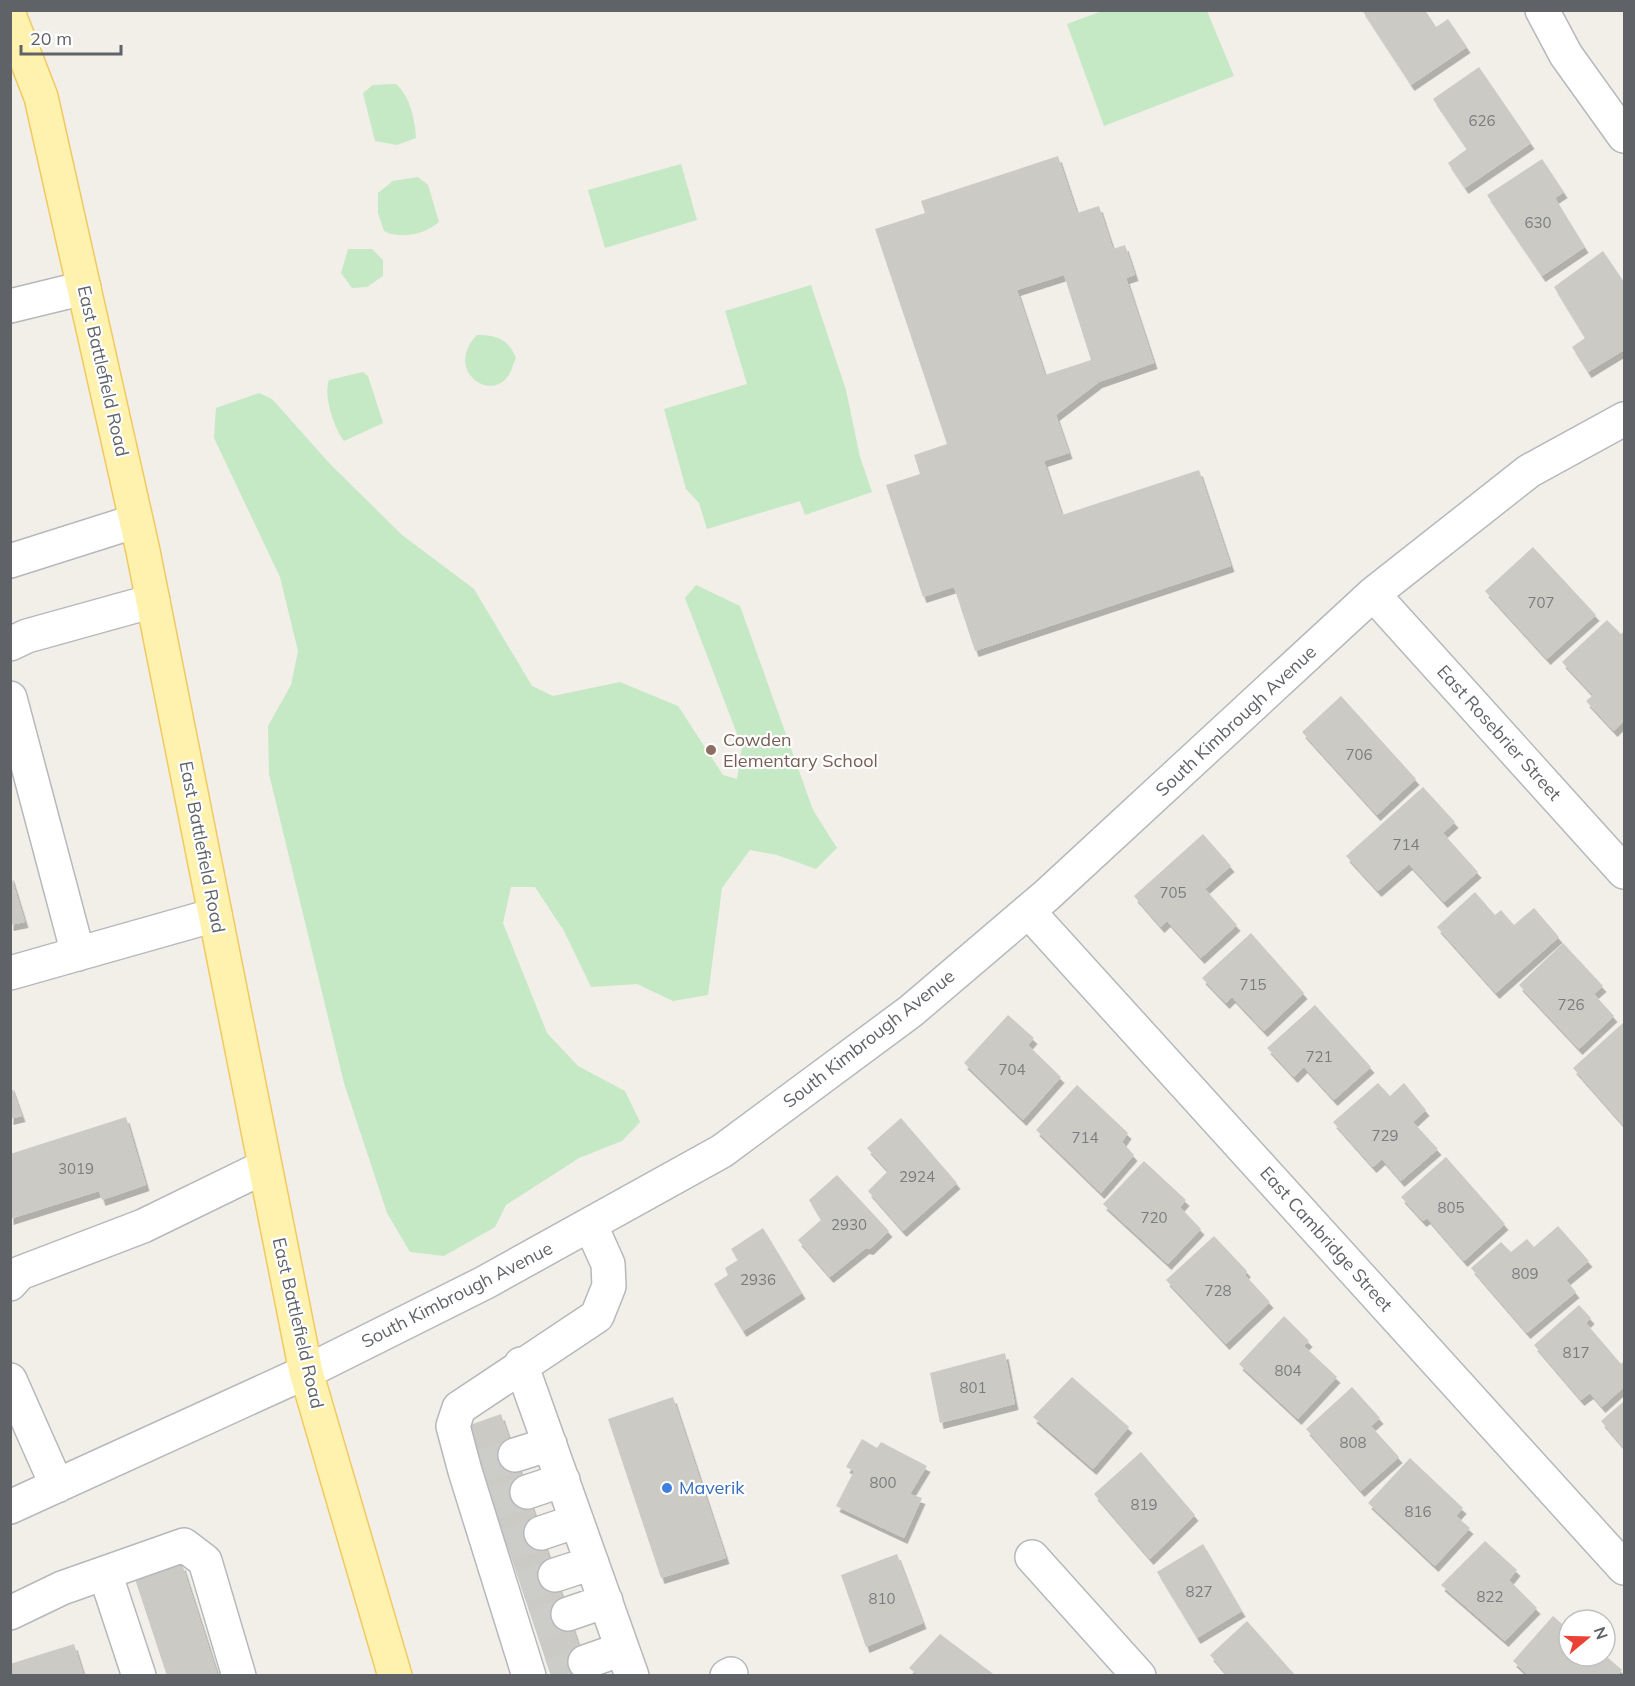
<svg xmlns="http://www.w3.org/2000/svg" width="1635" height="1686" font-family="Mulish,sans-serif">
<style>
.green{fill:#c5e8c5}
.building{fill:#cccac5;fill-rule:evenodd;filter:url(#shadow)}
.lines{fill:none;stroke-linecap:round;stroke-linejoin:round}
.minor-tunnel{stroke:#ccccc8;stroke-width:33;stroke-dasharray:33 16;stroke-linecap:butt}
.minor-casing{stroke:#b5b8bc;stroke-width:36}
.major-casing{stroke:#f2c960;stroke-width:36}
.minor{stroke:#fff;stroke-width:33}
.major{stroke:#fff2af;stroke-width:33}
.education-dot{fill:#8d6e63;stroke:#fff;stroke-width:2}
.shop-dot{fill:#3f7fe0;stroke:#fff;stroke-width:2}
.labels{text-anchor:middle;stroke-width:4.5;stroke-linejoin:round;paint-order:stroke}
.number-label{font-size:15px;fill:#7a7d7f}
.street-label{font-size:18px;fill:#5f6368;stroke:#fff}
.education-label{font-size:18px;fill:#785e54;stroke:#fff;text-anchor:start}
.shop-label{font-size:18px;fill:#366cbe;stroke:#fff;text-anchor:start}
</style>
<defs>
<filter id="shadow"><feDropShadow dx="3.5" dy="6" stdDeviation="0" flood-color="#0004"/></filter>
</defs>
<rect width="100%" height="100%" fill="#f1efe8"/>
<path class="green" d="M1105 10 1207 11 1234 76 1104 126 1067 24Z
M396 84C410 96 415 120 416 138L397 145 375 141 363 93 373 85Z
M681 164 697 220 605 248 588 190Z
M418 177 428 185 439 222C425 234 401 240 384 231L378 213V193L393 181Z
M348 249H372L383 260V276L367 287 352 288 341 273Z
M811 285 846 390 860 457 872 492 805 515 800 501 707 529 699 503 686 489 664 409 747 384 725 311Z
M477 335C497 335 508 339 516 358 513 363 512 371 508 376 489 403 444 369 477 335Z
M363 372 368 376 383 423 344 441C334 428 323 395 329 380Z
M259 393 272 399 330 464 402 535 474 589 532 686 553 696 620 682 678 706 723 775 737 779 742 747 685 598 696 585 740 606 813 810 837 848 816 869 777 855 750 850 722 888 708 995 673 1001 637 984 591 987 564 931 535 887H511L503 923 547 1033 578 1066 625 1091 640 1122 622 1141 579 1158 506 1205 495 1227 444 1256 410 1252 387 1213 344 1083 269 774 268 726 291 685 298 651 280 577 214 438 216 408Z"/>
<path class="building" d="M1362 10H1425L1436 27 1448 19 1467 47 1411 85Z
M1479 67 1531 143 1465 188 1448 163 1467 149 1433 99Z
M1058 156 1077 213 1099 206 1113 249 1125 245 1135 275 1126 278 1154 363 1099 382 1056 415 1069 453 1044 461 1062 515 1199 470 1231 566 975 651 954 587 923 597 886 485 920 474 914 455 947 444 875 229 925 213 921 201ZM1064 275 1091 360 1045 375 1017 290Z
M1542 159 1564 192 1555 198 1585 247 1542 276 1487 195Z
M1603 251 1624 282V350L1588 372 1572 347 1585 338 1554 287Z
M1533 547 1596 615 1547 659 1485 591Z
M1607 620 1621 634 1624 631V721L1614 731 1586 701 1593 695 1562 662Z
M1341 696 1416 779 1377 815 1302 732Z
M1423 787 1455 822 1443 833 1478 872 1444 902 1409 864 1378 891 1346 856Z
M1203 834 1231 866 1205 889 1237 925 1201 958 1167 921 1161 927 1134 896Z
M10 873 25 922 10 925Z
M1475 892 1495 915 1501 910 1514 925 1534 908 1559 937 1496 993 1437 927Z
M1251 933 1304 993 1264 1031 1232 997 1226 1003 1202 978Z
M1563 943 1603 986 1594 994 1614 1016 1579 1049 1519 985Z
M1315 1005 1371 1067 1334 1100 1304 1067 1294 1077 1267 1048Z
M1008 1015 1034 1038 1028 1045 1061 1077 1023 1120 964 1063Z
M1624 1022V1126L1573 1068Z
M10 1083 22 1116 10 1119Z
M1378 1083 1390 1096 1404 1083 1426 1110 1413 1122 1438 1149 1401 1181 1382 1159 1373 1167 1333 1122Z
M1077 1085 1128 1133 1122 1142 1134 1155 1101 1193 1036 1130Z
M126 1117 146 1185 102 1200 99 1191 10 1219V1154Z
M901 1118 957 1183 903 1231 868 1191 888 1171 867 1148Z
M1446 1157 1505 1224 1464 1261 1427 1218 1423 1221 1401 1197Z
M1144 1161 1186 1200 1180 1207 1201 1229 1168 1264 1103 1204Z
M837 1175 889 1231 870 1249 866 1248 830 1277 798 1240 821 1220 809 1200Z
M1558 1226 1589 1261 1566 1280 1576 1292 1527 1333 1471 1268 1501 1242 1511 1252 1527 1239 1534 1247Z
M763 1228 802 1293 743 1331 714 1284 728 1275 725 1268 738 1260 731 1249Z
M1214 1236 1247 1271 1245 1275 1270 1302 1226 1344 1166 1280Z
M1579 1305 1591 1318 1586 1323 1621 1364 1624 1361V1387L1602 1407 1590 1393 1581 1400 1534 1345Z
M1284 1316 1309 1341 1304 1346 1337 1377 1298 1419 1239 1364Z
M1005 1353 1015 1404 940 1423 930 1373Z
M1072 1377 1129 1427 1093 1469 1033 1417Z
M1352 1387 1380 1418 1371 1426 1399 1457 1361 1491 1306 1429Z
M673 1397 726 1558 661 1578 608 1419Z
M1624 1401V1448L1601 1421Z
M501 1414 589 1676H551L467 1426Z
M862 1439 877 1448 881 1442 927 1466 910 1494 922 1498 904 1538 836 1506 854 1471 846 1467Z
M1141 1452 1195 1515 1150 1559 1094 1494Z
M1410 1458 1463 1508 1456 1516 1470 1528 1435 1566 1368 1503Z
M1485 1541 1517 1570 1509 1580 1537 1608 1505 1641 1441 1585Z
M1203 1544 1242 1611 1197 1638 1157 1572Z
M897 1554 923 1623 866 1647 841 1575Z
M182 1564 218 1676H167L135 1579Z
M1553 1616 1569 1630V1656H1606L1622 1670 1617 1676H1529L1513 1661Z
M1247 1621 1296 1676H1228L1210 1655Z
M940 1634 996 1676H919L909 1668Z
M74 1644 84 1676H10V1664Z"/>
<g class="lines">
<path class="minor-tunnel" d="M481 1466 515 1455
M493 1503 527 1492
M507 1545 541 1533
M522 1587 555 1575
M535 1626 568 1614
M551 1675 585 1662"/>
<defs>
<path id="minor" d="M1542 10 1566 55 1624 136
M10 306 84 288
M10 561 136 521
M1373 594 1624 872
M10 644 27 636 153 601
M10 698 78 954
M1028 911 1624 1568
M10 973 215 915
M10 1284 20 1273 143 1226 264 1167
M521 1364 632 1676
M10 1380 57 1486
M515 1455 550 1444
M527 1492 563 1480
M10 1507 306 1372 484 1283 722 1151 911 1011 1047 895 1373 594 1529 471 1624 419
M541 1533 577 1521
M1032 1557 1139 1676
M105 1573 139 1676
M555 1575 592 1563
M10 1613 62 1588 184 1545 205 1561 239 1676
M568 1614 606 1601
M585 1662 622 1649
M529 1676 465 1471 453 1426 459 1408 597 1316 609 1286 608 1264 591 1226
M727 1676 731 1674"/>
<path id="major" d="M10 17 41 97 143 551 306 1372 395 1676"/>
</defs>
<use href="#minor" class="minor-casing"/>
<use href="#major" class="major-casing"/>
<use href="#minor" class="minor"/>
<use href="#major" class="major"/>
</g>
<circle class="education-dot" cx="711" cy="750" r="6"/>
<circle class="shop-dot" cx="667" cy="1488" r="6"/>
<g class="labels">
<g class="number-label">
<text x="1482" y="126">626</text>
<text x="1538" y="228">630</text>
<text x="1541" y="608">707</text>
<text x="1359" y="760">706</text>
<text x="1406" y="850">714</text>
<text x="1173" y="898">705</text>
<text x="1253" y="990">715</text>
<text x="1571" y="1010">726</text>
<text x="1319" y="1062">721</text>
<text x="1012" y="1075">704</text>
<text x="1385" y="1141">729</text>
<text x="1085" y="1143">714</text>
<text x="76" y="1174">3019</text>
<text x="917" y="1182">2924</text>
<text x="1451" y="1213">805</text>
<text x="1154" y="1223">720</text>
<text x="849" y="1230">2930</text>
<text x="1525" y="1279">809</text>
<text x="758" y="1285">2936</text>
<text x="1218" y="1296">728</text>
<text x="1576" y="1358">817</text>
<text x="1288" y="1376">804</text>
<text x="973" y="1393">801</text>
<text x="1353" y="1448">808</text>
<text x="883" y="1488">800</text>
<text x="1144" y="1510">819</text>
<text x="1418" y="1517">816</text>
<text x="1199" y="1597">827</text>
<text x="1490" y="1602">822</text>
<text x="882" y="1604">810</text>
</g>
<g class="street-label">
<text transform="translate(103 371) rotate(77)" y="6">East Battlefield Road</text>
<text transform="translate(1236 721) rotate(-43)" y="6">South Kimbrough Avenue</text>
<text transform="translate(1499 733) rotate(48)" y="6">East Rosebrier Street</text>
<text transform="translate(202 847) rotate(79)" y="6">East Battlefield Road</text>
<text transform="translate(869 1039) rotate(-38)" y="6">South Kimbrough Avenue</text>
<text transform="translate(1326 1239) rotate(48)" y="6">East Cambridge Street</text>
<text transform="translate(457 1295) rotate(-27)" y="6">South Kimbrough Avenue</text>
<text transform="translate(298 1323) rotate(77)" y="6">East Battlefield Road</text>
</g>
<g class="education-label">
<text x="723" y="746">Cowden<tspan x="723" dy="21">Elementary School</tspan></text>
</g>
<g class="shop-label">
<text x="679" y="1494">Maverik</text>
</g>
</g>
<rect width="1635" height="1686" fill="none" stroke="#5f6368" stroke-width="24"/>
<g transform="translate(1587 1638) rotate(71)"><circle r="28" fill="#ffffff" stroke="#bfc1c3" stroke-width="1.5"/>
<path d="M0-4.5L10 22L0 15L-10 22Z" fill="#ea4335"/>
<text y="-9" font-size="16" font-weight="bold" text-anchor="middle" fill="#5f6368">N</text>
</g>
<path d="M21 45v9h100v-9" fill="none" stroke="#5f6368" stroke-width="3"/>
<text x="30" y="45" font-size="18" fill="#5f6368" stroke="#ffffff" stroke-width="4.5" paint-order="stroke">20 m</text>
</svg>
